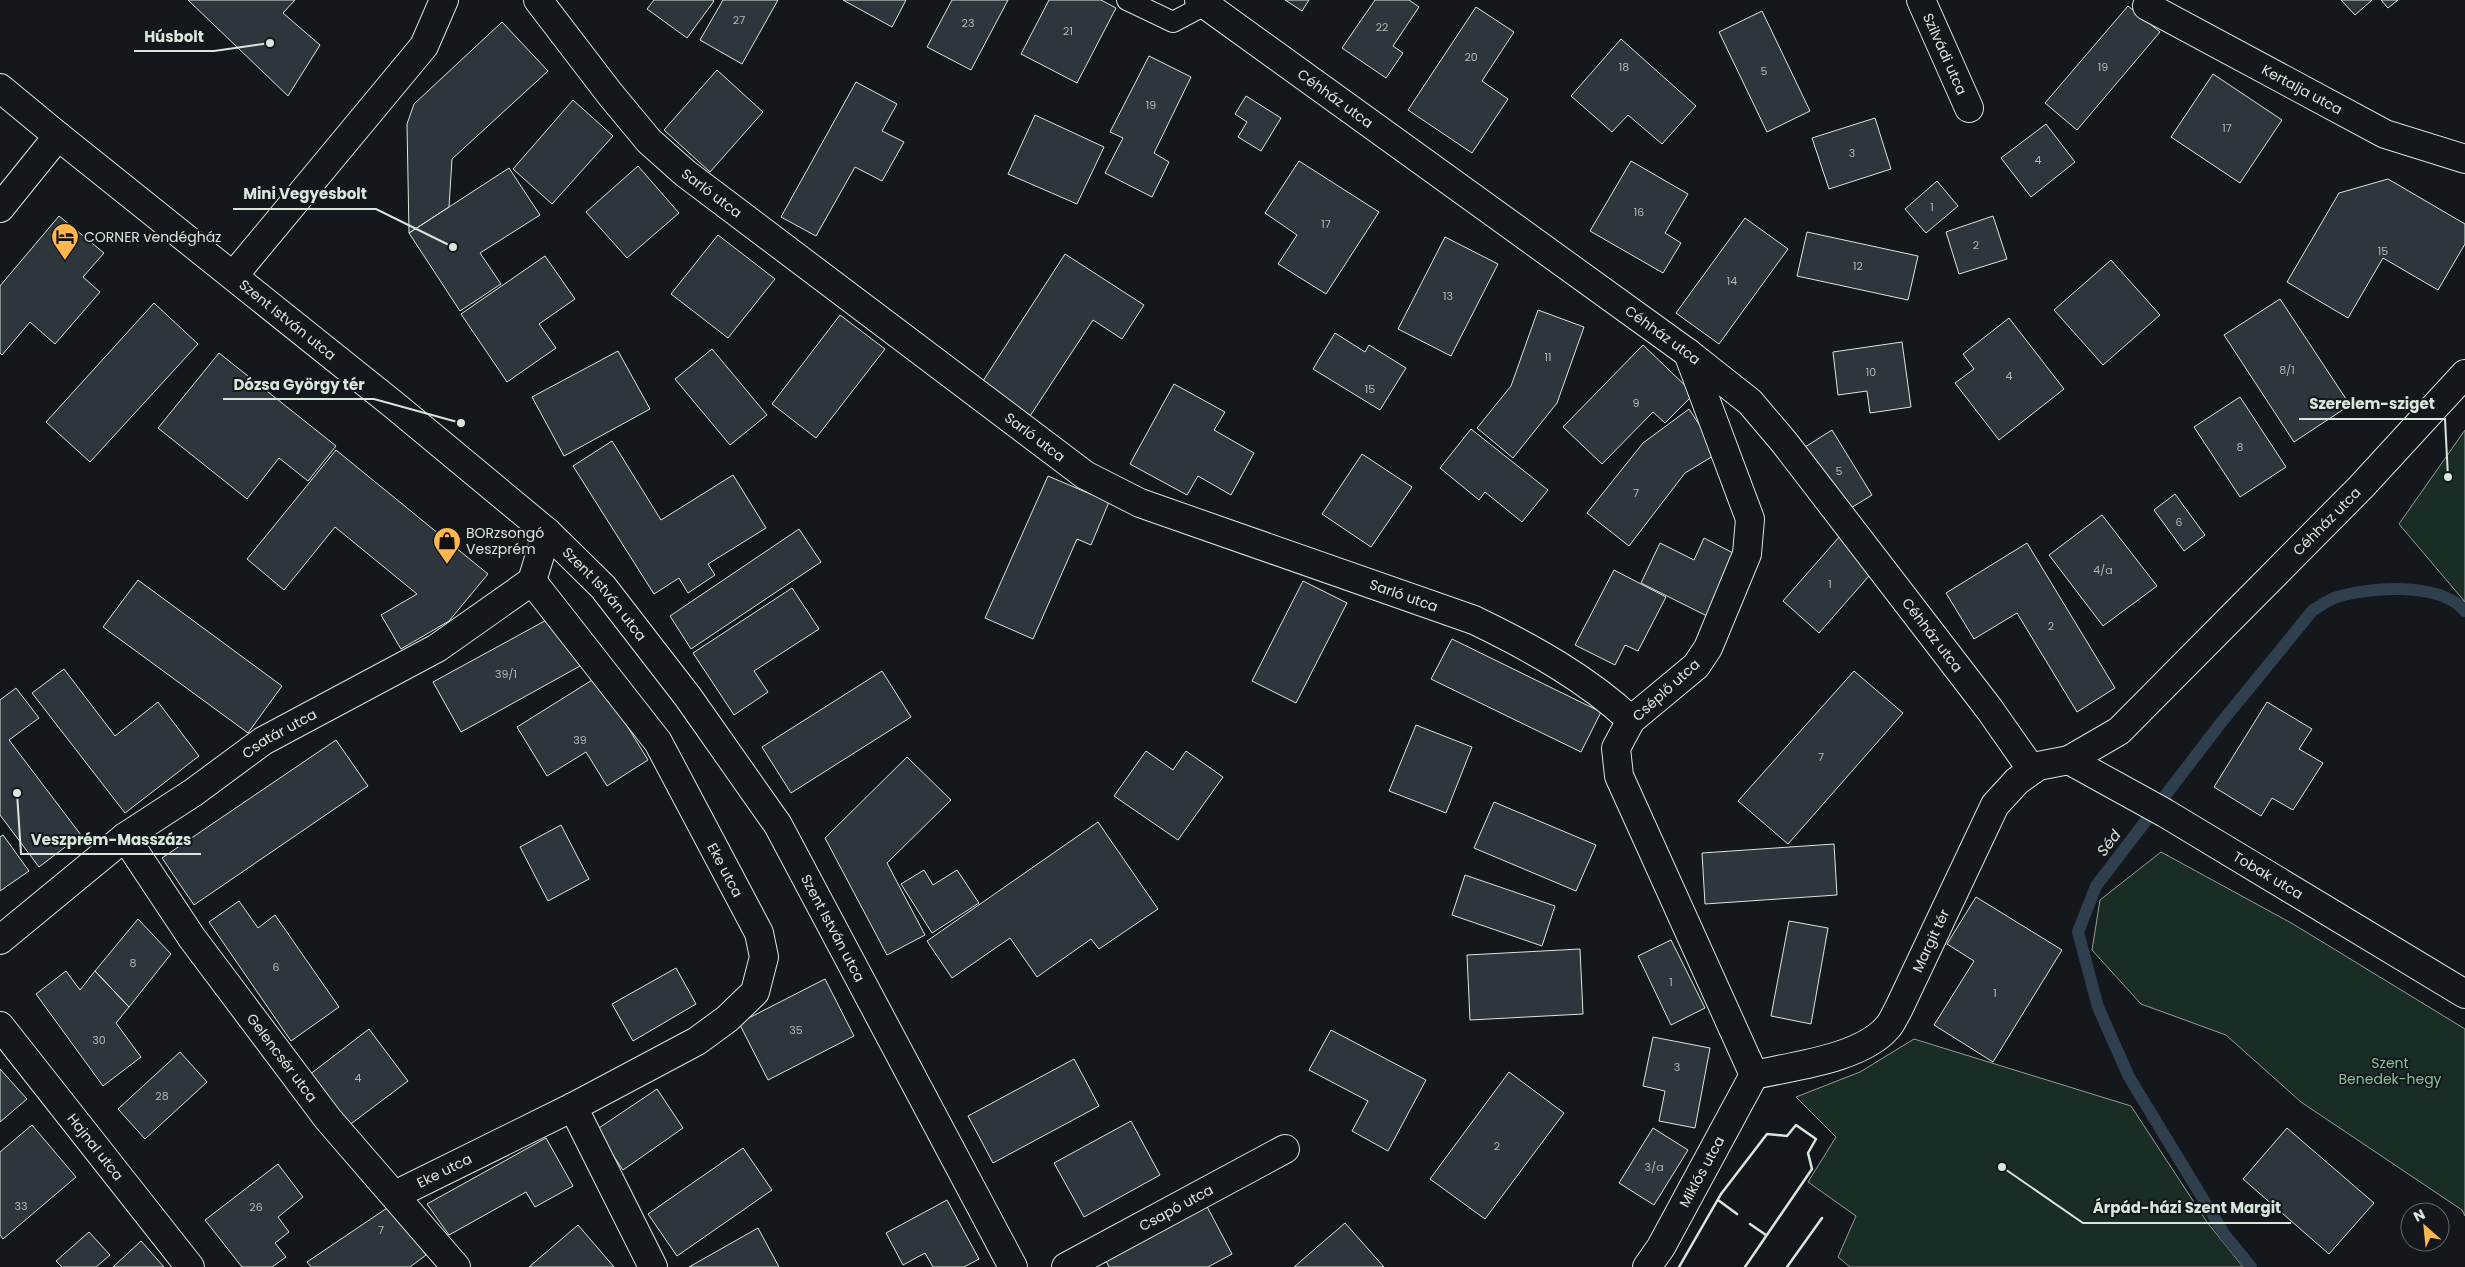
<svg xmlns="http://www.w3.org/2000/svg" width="2465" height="1267" font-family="Poppins,sans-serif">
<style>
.green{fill:#1a2d24;stroke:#939e99}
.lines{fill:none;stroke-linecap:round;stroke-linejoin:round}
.stream{stroke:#2f3f4d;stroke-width:12}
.building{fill:#2c363c;stroke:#d8e6dc}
.lane-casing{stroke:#d8e6dc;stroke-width:22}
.street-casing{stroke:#d8e6dc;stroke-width:30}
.secondary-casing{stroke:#d8e6dc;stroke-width:30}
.lane{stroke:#14181c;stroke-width:20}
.street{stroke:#14181c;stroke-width:28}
.secondary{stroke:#14181c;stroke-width:28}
.wall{stroke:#d8e6dc;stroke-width:2.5}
.labels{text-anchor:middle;stroke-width:4;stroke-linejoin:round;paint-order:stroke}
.number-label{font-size:11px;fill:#adbab4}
.street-label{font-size:14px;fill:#d8e6dc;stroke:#14181c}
.poi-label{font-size:14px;fill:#d8e6dc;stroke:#14181c;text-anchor:start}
.park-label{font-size:14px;fill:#8ac095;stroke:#14181c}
.water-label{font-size:15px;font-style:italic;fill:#d8e6dc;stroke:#14181c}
.leader{fill:none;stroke:#d8e6dc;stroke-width:2}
.callout-dot{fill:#d8e6dc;stroke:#14181c;stroke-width:2}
.callout-label{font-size:15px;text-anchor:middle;font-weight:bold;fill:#d8e6dc;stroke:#14181c;stroke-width:4;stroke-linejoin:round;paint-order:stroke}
</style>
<rect width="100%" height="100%" fill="#14181c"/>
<path class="green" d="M2465 430V602L2399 524Z
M2161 852 2293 924 2465 1029V1216L2462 1210 2301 1102 2226 1035 2141 1004 2092 950 2100 900Z
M1914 1039 2131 1106 2207 1222 2243 1267H1850L1838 1257 1856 1216 1808 1182 1836 1137 1796 1097 1860 1072Z"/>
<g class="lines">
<path class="stream" d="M2251 1267 2225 1235 2129 1077 2098 1007 2078 932 2096 886 2220 724 2313 610C2320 606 2327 601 2334 598 2368 587 2439 581 2465 611"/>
</g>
<path class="building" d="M188 0H295L283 13 320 45 288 96Z
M654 0H713L714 1 687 38 647 9Z
M723 0H778L742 64 700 40Z
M843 0H906L892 27Z
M952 0H1008L971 70 927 47Z
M1049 0H1101L1116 8 1077 83 1021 54Z
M1285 0H1309L1302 11Z
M1375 0H1409L1419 7 1393 46 1403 53 1386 78 1342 48Z
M2341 0H2372L2355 15Z
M2381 0H2398L2388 8Z
M2128 6 2160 32 2077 130 2045 103Z
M1476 7 1514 32 1482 81 1508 99 1472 153 1408 110Z
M1762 11 1810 111 1767 132 1719 32Z
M502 22 548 71 452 159 449 207 409 233 407 124 414 104Z
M1621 39 1696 106 1662 144 1628 115 1612 132 1571 96Z
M1149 56 1191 77 1154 153 1169 162 1152 197 1105 173 1123 138 1110 132Z
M717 70 763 112 710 172 664 130Z
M2213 74 2282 120 2240 183 2171 137Z
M856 82 897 104 882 131 904 142 882 181 855 167 816 236 781 217Z
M1246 96 1281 118 1261 151 1238 137 1247 122 1235 114Z
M573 100 613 136 552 204 513 169Z
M1035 115 1104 147 1077 204 1008 174Z
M1875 118 1891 169 1829 189 1812 138Z
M2046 124 2075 162 2031 197 2001 158Z
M1299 161 1379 212 1326 294 1278 264 1297 235 1265 213Z
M1631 161 1688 194 1665 233 1681 243 1663 273 1590 231Z
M638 166 679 213 627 258 586 212Z
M509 168 540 215 480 253 501 284 460 311 409 233Z
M2388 179 2465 224V244L2438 290 2383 258 2348 318 2287 282 2339 193Z
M1937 181 1958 206 1926 233 1905 209Z
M59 216 104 253 83 277 100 292 55 344 30 322 2 355 0 353V286Z
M1993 216 2007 259 1959 274 1946 232Z
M1745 218 1788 249 1719 344 1676 313Z
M1807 232 1918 256 1908 300 1797 276Z
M718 235 775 279 728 338 671 294Z
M1445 237 1498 264 1451 356 1398 329Z
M1065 254 1144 305 1122 339 1093 320 1030 416 981 384Z
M545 256 575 299 539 324 556 348 507 382 461 314Z
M2111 260 2160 315 2103 365 2054 310Z
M2280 299 2350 405 2294 442 2224 335Z
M154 303 198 344 90 462 46 422Z
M1538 310 1584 327 1557 403 1513 458 1477 428 1511 386Z
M840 315 885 349 816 438 772 404Z
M2009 318 2064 389 1999 440 1955 383 1974 369 1963 354Z
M1335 333 1365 352 1369 345 1406 368 1380 410 1313 369Z
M1902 342 1911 407 1870 413 1867 391 1838 395 1833 352Z
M1643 345 1694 394 1665 423 1653 412 1602 464 1563 427Z
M712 349 767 415 730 445 675 379Z
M618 351 650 409 564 456 532 397Z
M219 353 336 446 308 481 279 458 247 499 158 428Z
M1174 384 1225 412 1214 430 1254 453 1231 495 1198 476 1187 495 1130 464Z
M2240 397 2286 467 2240 497 2194 427Z
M1689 409 1718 453 1685 473 1629 546 1587 513 1643 443Z
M1471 429 1548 490 1522 522 1485 492 1479 500 1440 468Z
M1832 430 1872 495 1846 511 1805 447Z
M612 441 661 520 733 475 766 528 708 564 715 575 688 593 679 578 654 594 573 466Z
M336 450 488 574 449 621 401 649 381 615 417 594 335 527 284 590 247 559Z
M1362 454 1412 487 1371 547 1322 514Z
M1048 476 1109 502 1091 545 1077 539 1033 639 985 618Z
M2175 494 2205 535 2184 551 2154 510Z
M2102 515 2157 586 2103 626 2049 555Z
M799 529 821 562 691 649 670 616Z
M1840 536 1876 568 1819 633 1783 601Z
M1704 538 1739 556 1709 617 1641 583 1660 543 1694 560Z
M2027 543 2115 688 2077 712 2017 613 1974 639 1946 593Z
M1614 570 1666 597 1638 651 1625 645 1615 665 1575 645Z
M138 580 282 686 248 733 103 627Z
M1303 581 1347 603 1296 703 1252 681Z
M792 588 819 629 754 671 768 692 734 715 693 653Z
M552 617 580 666 461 732 433 682Z
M1452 639 1601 712 1581 752 1431 679Z
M64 669 115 736 158 702 199 756 125 813 32 693Z
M882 671 911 717 791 793 762 747Z
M1854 671 1903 713 1788 844 1738 801Z
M597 677 648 760 607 786 586 752 547 776 517 727Z
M16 688 39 718 9 740 81 835 39 867 0 815V700Z
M2267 702 2312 729 2299 749 2323 763 2293 810 2272 798 2261 816 2214 787Z
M1416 725 1472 747 1446 813 1389 791Z
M336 740 368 786 194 905 162 858Z
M1146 751 1173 770 1186 751 1223 777 1178 840 1114 796Z
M907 757 951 800 887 863 925 935 887 955 825 838Z
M1494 802 1596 845 1576 891 1474 848Z
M1098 822 1158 909 1099 949 1091 939 1037 977 1010 938 952 978 927 941Z
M561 825 589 879 548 901 520 847Z
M3 835 29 871 0 891V837Z
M1834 844 1837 895 1705 904 1702 853Z
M924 870 933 885 957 870 979 903 932 933 901 884Z
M1465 875 1555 906 1542 946 1452 915Z
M1976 897 2062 950 1993 1062 1934 1025 1974 961 1947 944Z
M239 901 258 928 275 915 339 1007 291 1041 209 922Z
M138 919 171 954 129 1007 95 971Z
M1789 921 1828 928 1811 1024 1771 1016Z
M1671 940 1705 1008 1671 1025 1638 956Z
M1580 949 1583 1014 1470 1020 1467 955Z
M676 968 696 1004 633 1041 612 1004Z
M66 971 80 990 95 971 129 1007 116 1023 141 1057 103 1086 36 994Z
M825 979 854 1036 768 1080 739 1023Z
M369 1029 408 1081 348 1126 309 1075Z
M1331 1030 1426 1080 1388 1151 1352 1131 1368 1101 1309 1070Z
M1653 1037 1710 1048 1695 1128 1659 1121 1665 1091 1643 1086Z
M180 1052 207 1082 145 1139 118 1109Z
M1074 1059 1099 1106 993 1163 968 1116Z
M0 1069 27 1099 0 1122Z
M1509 1072 1564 1113 1485 1219 1430 1179Z
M657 1089 683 1128 623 1170 596 1130Z
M1131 1121 1160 1175 1084 1217 1054 1163Z
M32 1125 76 1177 3 1239 0 1235V1152Z
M1653 1128 1688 1150 1654 1205 1619 1183Z
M2287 1128 2374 1203 2329 1254 2243 1179Z
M546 1138 573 1186 535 1207 526 1192 449 1235 427 1204Z
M743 1148 772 1190 677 1256 648 1214Z
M278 1164 303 1197 278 1217 289 1232 275 1243 286 1257 272 1267H242L205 1220Z
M1202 1197 1232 1254 1208 1267H1109L1101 1251Z
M947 1200 979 1259 964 1267H933L925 1253 903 1265 886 1233Z
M390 1206 426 1255 410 1267H311L307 1262Z
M1345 1223 1384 1267H1294Z
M578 1225 614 1267H529Z
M758 1228 779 1267H689Z
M89 1232 110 1255 96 1267H62L56 1261Z
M141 1241 164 1267H113Z"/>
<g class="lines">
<defs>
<path id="lane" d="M1127 0 1173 22 1207 4"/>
<g id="street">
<path id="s1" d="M538 0 610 94 649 141 685 173 1085 475 1140 503 1474 620C1530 647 1586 678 1631 720"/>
<path id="s2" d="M1199 0 1688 353 1750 402 1784 442 1990 710 2032 770"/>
<path id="s3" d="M1921 0 1969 108"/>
<path id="s4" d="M2147 6 2385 134 2465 159"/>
<path id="s5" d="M58 136 394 405 547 532 603 587 688 697 778 825 1013 1267"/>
<path d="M234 275 424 46 444 0"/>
<path d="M1688 353 1750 519 1747 554 1708 648 1696 666 1631 720 1616 748 1619 776 1754 1075"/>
<path id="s6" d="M2069 760 2165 813 2465 994"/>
<path id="s7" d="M125 837 192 938 328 1119 456 1267"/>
<path id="s8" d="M0 940 125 837 194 792 263 741 437 648 532 581 547 532"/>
<path id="s9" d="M0 1026 190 1267"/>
<path id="s10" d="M1754 1075C1792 1066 1860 1059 1887 1028 1892 1023 1895 1015 1899 1008L1995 805 2017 781 2038 766 2069 760 2119 731 2361 487 2465 374"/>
<path d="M573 1107 653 1267"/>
<path id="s11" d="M395 1195 573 1107 697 1041 727 1019 755 992 764 957 759 933 658 742 532 581"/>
<path id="s12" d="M1066 1267 1285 1149"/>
<path id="s13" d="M1647 1267 1661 1247 1754 1075"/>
</g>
<path id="secondary" d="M0 88 58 136 0 208"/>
</defs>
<use href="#lane" class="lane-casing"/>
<use href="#street" class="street-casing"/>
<use href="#secondary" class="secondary-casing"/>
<use href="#lane" class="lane"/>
<use href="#street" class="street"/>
<use href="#secondary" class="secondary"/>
<path class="wall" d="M1718 1200 1737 1214
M1750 1224 1766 1235
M1679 1267 1721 1194 1767 1134 1787 1136 1796 1125 1816 1139 1808 1153 1812 1169 1745 1267
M1787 1267 1822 1218"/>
</g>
<defs>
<symbol id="hotel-pin" viewBox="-11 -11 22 30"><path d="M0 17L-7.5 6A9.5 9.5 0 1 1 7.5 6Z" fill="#ffb74d" stroke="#14181c"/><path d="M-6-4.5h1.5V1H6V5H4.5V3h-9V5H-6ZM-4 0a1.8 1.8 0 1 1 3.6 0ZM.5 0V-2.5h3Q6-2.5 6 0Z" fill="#111"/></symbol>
<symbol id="shop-pin" viewBox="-11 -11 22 30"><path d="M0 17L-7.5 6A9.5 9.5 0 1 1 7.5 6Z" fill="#ffb74d" stroke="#14181c"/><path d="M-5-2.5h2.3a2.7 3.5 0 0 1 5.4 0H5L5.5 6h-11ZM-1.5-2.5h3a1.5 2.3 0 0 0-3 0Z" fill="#111"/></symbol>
</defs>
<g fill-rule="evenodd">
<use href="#hotel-pin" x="49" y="221" width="32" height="43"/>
<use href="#shop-pin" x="431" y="525" width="32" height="43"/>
</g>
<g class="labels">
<g class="number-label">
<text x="739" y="24">27</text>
<text x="968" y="27">23</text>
<text x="1382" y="31">22</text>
<text x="1068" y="35">21</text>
<text x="1471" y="61">20</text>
<text x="1624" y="71">18</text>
<text x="2103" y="71">19</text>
<text x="1764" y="75">5</text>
<text x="1151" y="109">19</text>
<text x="2227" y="132">17</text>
<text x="1852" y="157">3</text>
<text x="2038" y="164">4</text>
<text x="1932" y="211">1</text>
<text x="1639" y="216">16</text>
<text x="1326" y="228">17</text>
<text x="1976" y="249">2</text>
<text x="2383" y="255">15</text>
<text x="1858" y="270">12</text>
<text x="1732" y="285">14</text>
<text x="1448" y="300">13</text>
<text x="1548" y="361">11</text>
<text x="2287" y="374">8/1</text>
<text x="1871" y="376">10</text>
<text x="2009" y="380">4</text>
<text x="1370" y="393">15</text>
<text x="1636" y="407">9</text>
<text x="2240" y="451">8</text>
<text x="1839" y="475">5</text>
<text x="1636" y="497">7</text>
<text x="2179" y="526">6</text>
<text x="2103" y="574">4/a</text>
<text x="1830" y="588">1</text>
<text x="2051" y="630">2</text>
<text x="506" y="678">39/1</text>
<text x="580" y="744">39</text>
<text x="1821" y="761">7</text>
<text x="133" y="967">8</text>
<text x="276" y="971">6</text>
<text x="1671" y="986">1</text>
<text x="1995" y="997">1</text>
<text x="796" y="1034">35</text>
<text x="99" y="1044">30</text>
<text x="1677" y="1071">3</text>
<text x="358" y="1082">4</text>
<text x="162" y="1100">28</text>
<text x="1497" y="1150">2</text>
<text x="1654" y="1171">3/a</text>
<text x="21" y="1210">33</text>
<text x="256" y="1211">26</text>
<text x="381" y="1234">7</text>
</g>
<g class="street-label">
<text dy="5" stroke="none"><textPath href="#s3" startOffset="59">Szilvádi utca</textPath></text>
<text dy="5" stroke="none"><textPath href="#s4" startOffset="176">Kertalja utca</textPath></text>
<text dy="5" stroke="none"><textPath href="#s2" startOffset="168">Céhház utca</textPath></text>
<text dy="5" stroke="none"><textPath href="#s1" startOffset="261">Sarló utca</textPath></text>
<text dy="5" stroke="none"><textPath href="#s5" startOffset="294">Szent István utca</textPath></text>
<text dy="5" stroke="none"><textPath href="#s2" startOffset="572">Céhház utca</textPath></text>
<text dy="5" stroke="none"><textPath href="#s1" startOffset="666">Sarló utca</textPath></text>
<text dy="5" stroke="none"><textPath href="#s10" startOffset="834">Céhház utca</textPath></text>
<text dy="5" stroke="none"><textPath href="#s5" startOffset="714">Szent István utca</textPath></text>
<text dy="5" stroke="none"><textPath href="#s1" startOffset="1070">Sarló utca</textPath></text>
<text dy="5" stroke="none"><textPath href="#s2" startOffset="978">Céhház utca</textPath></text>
<text transform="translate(1666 690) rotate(-42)" y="5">Cséplő utca</text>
<text dy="5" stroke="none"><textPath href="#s8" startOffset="348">Csatár utca</textPath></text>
<text transform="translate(725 870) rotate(62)" y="5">Eke utca</text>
<text dy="5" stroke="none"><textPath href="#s6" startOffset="230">Tobak utca</textPath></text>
<text dy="5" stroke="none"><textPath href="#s5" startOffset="1120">Szent István utca</textPath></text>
<text dy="5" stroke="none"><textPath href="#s10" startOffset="241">Margit tér</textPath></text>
<text dy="5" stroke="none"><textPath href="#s7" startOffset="271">Gelencsér utca</textPath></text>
<text dy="5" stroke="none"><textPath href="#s9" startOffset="154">Hajnal utca</textPath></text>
<text dy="5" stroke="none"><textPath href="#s11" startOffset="55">Eke utca</textPath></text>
<text dy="5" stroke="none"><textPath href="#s13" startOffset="110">Miklós utca</textPath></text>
<text dy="5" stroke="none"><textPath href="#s12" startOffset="125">Csapó utca</textPath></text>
</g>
<g class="poi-label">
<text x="84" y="242">CORNER vendégház</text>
<text x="466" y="538">BORzsongó<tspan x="466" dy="16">Veszprém</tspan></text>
</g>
<g class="park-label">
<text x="2390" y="1068">Szent<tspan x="2390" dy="16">Benedek-hegy</tspan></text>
</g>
<g class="water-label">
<text transform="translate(2109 843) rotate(-52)" y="5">Séd</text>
</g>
</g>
<path class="leader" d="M270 43L214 51H134M453 247L376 209H233M461 423L374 399H223M2448 477L2445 419H2299M17 793L21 854H201M2002 1167L2083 1223H2291"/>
<g class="callout-dot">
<circle cx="270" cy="43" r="5"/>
<circle cx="453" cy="247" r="5"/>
<circle cx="461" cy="423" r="5"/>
<circle cx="2448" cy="477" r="5"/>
<circle cx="17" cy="793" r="5"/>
<circle cx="2002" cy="1167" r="5"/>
</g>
<g class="callout-label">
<text x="174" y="42">Húsbolt</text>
<text x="305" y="199">Mini Vegyesbolt</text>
<text x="299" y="390">Dózsa György tér</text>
<text x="2372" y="409">Szerelem-sziget</text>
<text x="111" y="845">Veszprém-Masszázs</text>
<text x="2187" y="1213">Árpád-házi Szent Margit</text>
</g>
<g transform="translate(2425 1227) rotate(333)"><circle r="24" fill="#14181c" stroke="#626a69"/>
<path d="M0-4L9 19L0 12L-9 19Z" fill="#ffb74d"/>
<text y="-8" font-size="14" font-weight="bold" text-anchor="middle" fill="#d8e6dc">N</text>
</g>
</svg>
